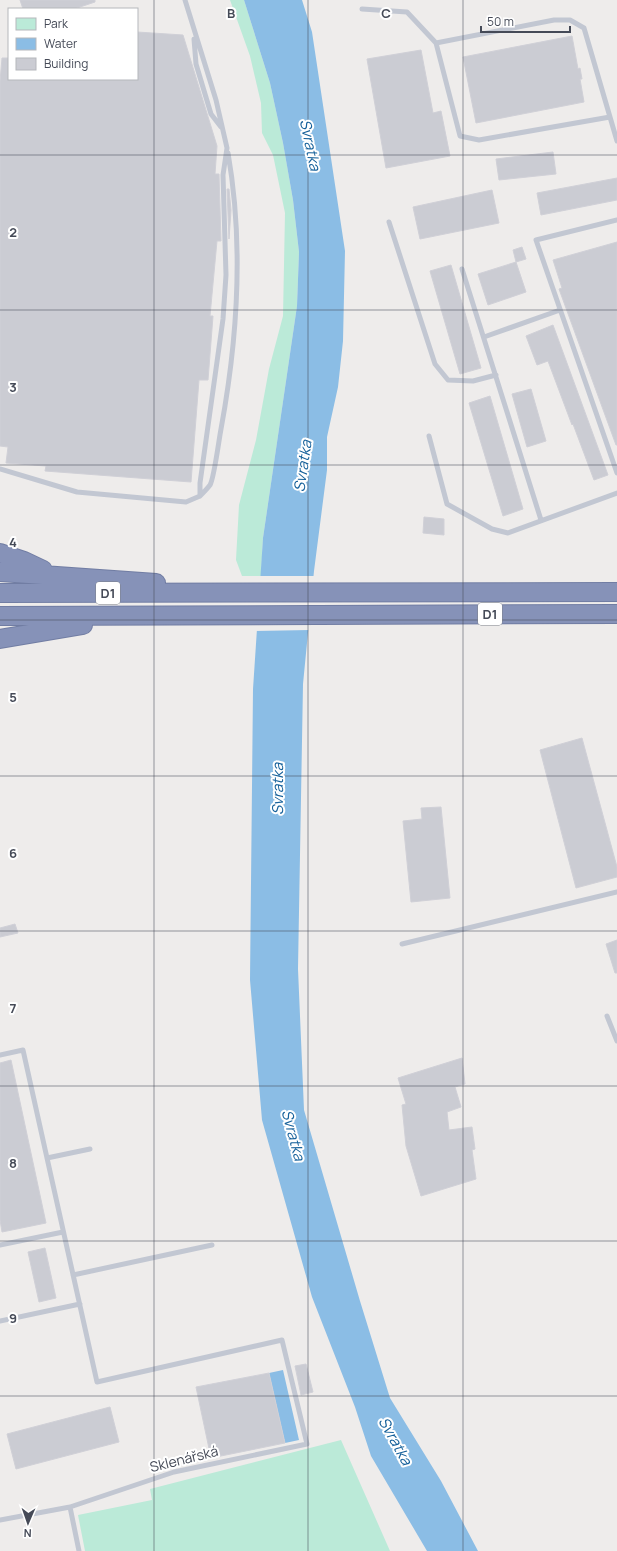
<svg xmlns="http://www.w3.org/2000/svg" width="617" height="1551" font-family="Manrope,sans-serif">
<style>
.green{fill:#bbead8}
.water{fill:#8bbde5}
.pier{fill:#eeeceb}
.building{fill:#cbccd3;stroke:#d0d0d7}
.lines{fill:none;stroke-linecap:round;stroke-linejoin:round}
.highway-casing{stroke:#717da3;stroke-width:20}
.lane{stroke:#c2c7d2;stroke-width:5}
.highway{stroke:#8692b8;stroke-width:18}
.grid{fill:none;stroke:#454a57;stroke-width:1;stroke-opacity:0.55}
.labels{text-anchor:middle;stroke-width:4;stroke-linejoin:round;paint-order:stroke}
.shield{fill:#fff;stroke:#7d8089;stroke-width:1}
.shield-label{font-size:13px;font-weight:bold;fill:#454a57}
.street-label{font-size:14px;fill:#454a57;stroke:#fff}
.water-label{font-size:15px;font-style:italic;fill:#15609a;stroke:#fff}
.grid-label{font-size:13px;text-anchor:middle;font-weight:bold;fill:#454a57;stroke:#fff;stroke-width:4;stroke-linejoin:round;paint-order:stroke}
</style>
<rect width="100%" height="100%" fill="#eeeceb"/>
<path class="green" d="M230 0H244L270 83 283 143 293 200 299 252 297 306 263 538 261 576H242L236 560 239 505 256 440 269 369 283 316 285 213 273 155 262 133 261 103 250 56Z
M341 1440 390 1551H85L78 1515 152 1500 150 1489Z"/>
<path class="water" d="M244 0H302L312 32 345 251 343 341 338 387 327 437V470L314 571 303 684 298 969 304 1110 360 1301 390 1398 441 1481 478 1551H427L371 1456 355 1407 312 1297 262 1120 250 980 253 689 263 538 297 306 299 252 293 200 283 143 270 83Z
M283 1370 299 1440 285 1443 269 1373Z"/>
<path class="pier" d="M259 576H315L310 630 255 631Z"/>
<path class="building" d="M20 0H95V2L74 9H23Z
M137 32 183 35 217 146 215 174H219L221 241H217L210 316H213L208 380H199L191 482 45 471 46 466 6 463 8 447 0 446V81L2 58H9V79H137Z
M572 36 578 69 580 68 582 79H580L584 102 476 123 463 57Z
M421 50 433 113 441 111 450 156 386 168 367 59Z
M553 152 556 174 499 180 496 159Z
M617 178V200L541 215 537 193Z
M227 189H229L231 210 229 239Z
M492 190 499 223 420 239 413 207Z
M617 242V445H616L559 289 562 288 553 260Z
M522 247 526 259 516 262 513 250Z
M516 262 526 292 488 305 478 274Z
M451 265 481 368 460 374 430 271Z
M553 325 608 475 594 480 573 424 572 425 548 361 537 365 526 336Z
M531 389 546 441 527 447 512 394Z
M490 396 523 509 503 516 469 403Z
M424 517 444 519V535L423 533Z
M582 738 617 867V877L576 888 540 750Z
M441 807 450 898 411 902 403 821 422 819 421 808Z
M15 924 18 933 0 937V928Z
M617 940V973H615L606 944Z
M462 1058 465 1084 455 1087 461 1107 447 1112 449 1130 472 1127 475 1149 472 1150 476 1179 421 1196 406 1146 402 1105 406 1104 398 1078Z
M11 1060 46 1223 2 1232 0 1220V1063Z
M45 1248 56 1298 39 1302 28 1252Z
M306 1364 313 1392 301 1395 295 1366Z
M269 1373 285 1443 211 1458 196 1387Z
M110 1407 119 1442 16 1469 7 1434Z"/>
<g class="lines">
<defs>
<path id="highway" d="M0 553 24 561 43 570
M0 572 156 583
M0 593 617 592
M0 616 617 614
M0 639 83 625"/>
</defs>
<use href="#highway" class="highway-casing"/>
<path class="lane" d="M362 9 407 12 436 43
M194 39 196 64 211 114 221 127
M610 117 479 140 460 136 436 43 554 20H570L584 28 617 141
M617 220 536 240 617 473
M389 222 435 364 448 380 473 381 496 375
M462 269 541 520
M484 337 560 310
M429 436 447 504 492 529 508 533 617 493
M0 469 77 492 186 502 200 496V483L223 319 226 275 223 175 227 148 216 100 185 0
M200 496C203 493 207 489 210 485 214 479 219 439 221 429 238 337 244 245 228 153
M402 944 617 892
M607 1016 617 1041
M0 1055 23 1050 47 1158
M0 1245 63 1232
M73 1275 212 1245
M0 1321 80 1304
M70 1507 79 1551
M0 1520 70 1507 174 1472 307 1444 282 1340 97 1382 47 1158 90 1149"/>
<use href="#highway" class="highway"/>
</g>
<path class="grid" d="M154 0V1551M308 0V1551M463 0V1551M0 155H617M0 310H617M0 465H617M0 620H617M0 776H617M0 931H617M0 1086H617M0 1241H617M0 1396H617"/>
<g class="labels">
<g class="shield">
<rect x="96" y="582" width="24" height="22" rx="3"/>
<rect x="478" y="603" width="24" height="22" rx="3"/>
</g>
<g class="shield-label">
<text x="108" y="598">D1</text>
<text x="490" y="619">D1</text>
</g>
<g class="street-label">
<text transform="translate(184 1459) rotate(-14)" y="5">Sklenářská</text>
</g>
<g class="water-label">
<text transform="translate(310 145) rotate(78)" y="5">Svratka</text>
<text transform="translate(303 466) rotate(-82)" y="5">Svratka</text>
<text transform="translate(278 789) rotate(-90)" y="5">Svratka</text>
<text transform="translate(293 1135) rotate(75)" y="5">Svratka</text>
<text transform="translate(395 1441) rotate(61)" y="5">Svratka</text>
</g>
</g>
<g class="grid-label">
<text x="231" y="18">B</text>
<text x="386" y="18">C</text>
<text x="13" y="237">2</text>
<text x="13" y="392">3</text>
<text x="13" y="547">4</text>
<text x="13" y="702">5</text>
<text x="13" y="858">6</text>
<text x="13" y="1013">7</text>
<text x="13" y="1168">8</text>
<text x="13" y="1323">9</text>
</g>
<rect x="8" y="8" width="130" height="72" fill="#ffffff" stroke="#b5b7bc"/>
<rect x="16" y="18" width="20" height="12" fill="#bbead8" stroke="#b5b7bc"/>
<text x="44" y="28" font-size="12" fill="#454a57">Park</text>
<rect x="16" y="38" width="20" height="12" fill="#8bbde5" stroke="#b5b7bc"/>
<text x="44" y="48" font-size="12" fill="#454a57">Water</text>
<rect x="16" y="58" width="20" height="12" fill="#cbccd3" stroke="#b5b7bc"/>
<text x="44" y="68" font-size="12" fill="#454a57">Building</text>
<g transform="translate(28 1523) rotate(182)" stroke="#ffffff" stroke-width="3" paint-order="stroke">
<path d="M0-3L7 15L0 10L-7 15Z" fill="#454a57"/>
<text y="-6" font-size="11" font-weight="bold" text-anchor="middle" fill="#454a57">N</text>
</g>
<path d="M481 26v6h89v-6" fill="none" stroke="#454a57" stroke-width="2"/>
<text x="487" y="26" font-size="12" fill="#454a57" stroke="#ffffff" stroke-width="3" paint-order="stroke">50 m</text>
</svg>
